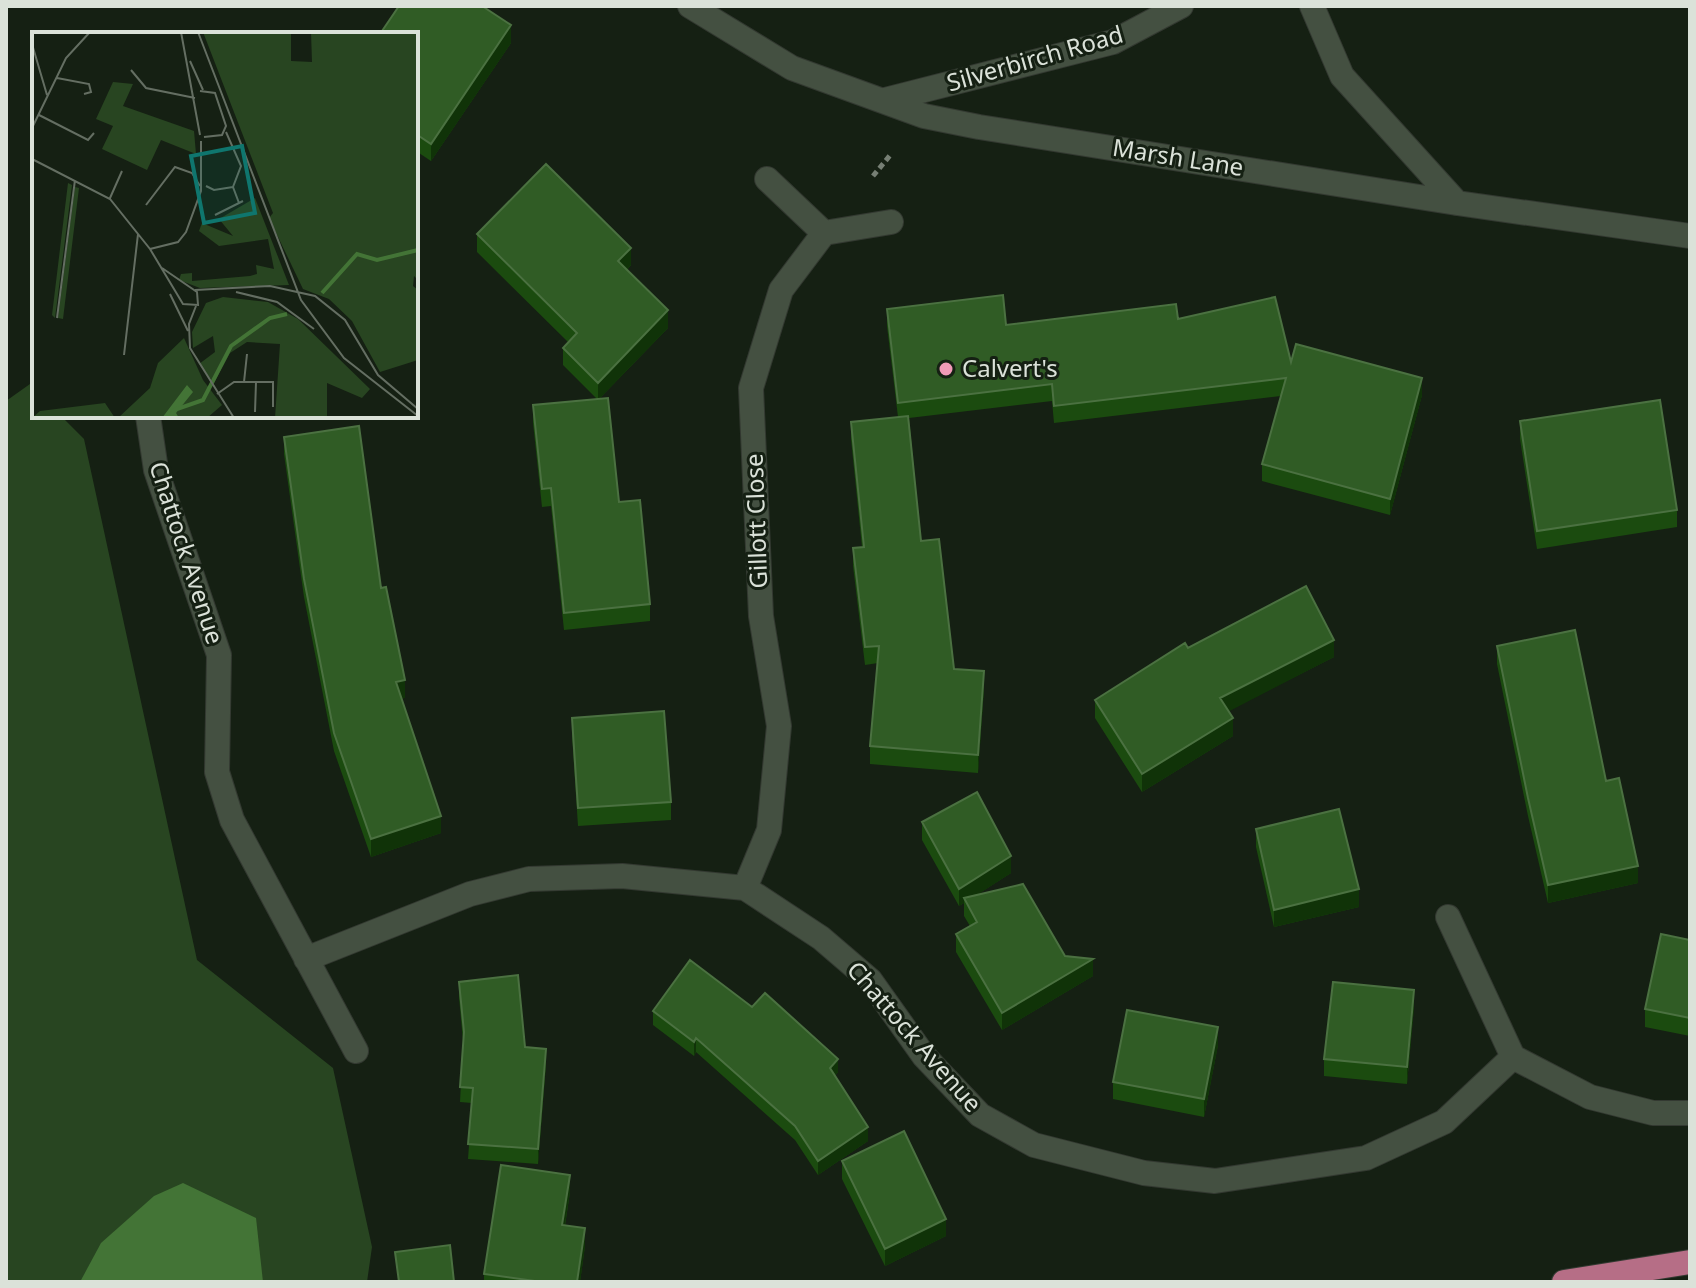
<svg xmlns="http://www.w3.org/2000/svg" width="1696" height="1288" font-family="'Noto Sans',sans-serif">
<style>
.green{fill:#284521}
.water{fill:#437436}
.lines{fill:none;stroke-linecap:round;stroke-linejoin:round}
.minor-casing{stroke:#333931;stroke-width:26}
.trunk-casing{stroke:#333931;stroke-width:26}
.path{stroke:#767f74;stroke-width:5;stroke-dasharray:6 4;stroke-linecap:butt}
.minor{stroke:#445041;stroke-width:24}
.trunk{stroke:#b66e86;stroke-width:24}
.wall{fill:#1b4b0f}
.shaded-wall{fill:#103308}
.building{fill:#305c25;stroke:#4b7141;stroke-width:2}
.poi-dot{fill:#f09ab7;stroke:#152013;stroke-width:3}
.labels{text-anchor:middle;stroke-width:6;stroke-linejoin:round;paint-order:stroke}
.street-label{font-size:24px;fill:#dbe2d9;stroke:#152013}
.poi-label{font-size:24px;fill:#dbe2d9;stroke:#152013;text-anchor:start}
.inset-river{fill:none;stroke:#437436;stroke-width:4}
.inset-road{fill:none;stroke:#646e62;stroke-width:2}
.view{fill:#0f766e;fill-opacity:0.15;stroke:#0f766e;stroke-width:4}
.inset-edge{fill:none;stroke:#dbe2d9;stroke-width:4}
</style>
<rect width="100%" height="100%" fill="#152013"/>
<path class="green" d="M30 384 34 388V416H61L84 439 197 960 333 1068 372 1247 367 1282H6V401Z"/>
<path class="water" d="M183 1183 256 1218 263 1282H80L101 1243 154 1196Z"/>
<g class="lines">
<defs>
<path id="minor" d="M690 6 792 68 924 116 979 127 1457 203 1690 236
M1312 6 1342 76 1457 203
M885 100 1113 42 1181 6
M767 179 824 233
M148 416 156 470 219 655 217 772 232 820 356 1051
M745 888 769 830 779 726 761 616 751 388 781 290 824 233 891 222
M1448 917 1513 1057
M306 959 470 894 529 879 622 876 745 888 821 938 870 980 924 1056 980 1115 1034 1145 1144 1173 1215 1181 1366 1158 1444 1122 1513 1057 1590 1097 1653 1113H1690"/>
<path id="trunk" d="M1564 1282 1690 1262"/>
</defs>
<use href="#minor" class="minor-casing"/>
<use href="#trunk" class="trunk-casing"/>
<path class="path" d="M873 176 892 153"/>
<use href="#minor" class="minor"/>
<use href="#trunk" class="trunk"/>
</g>
<path class="wall" d="M416 34 511 43 431 161 416 151Z
M477 234 631 265 627 270 668 328 600 398 619 502 650 604V621L564 630 551 506 542 507 533 423V405L597 399 563 365V348L568 342 477 252Z
M887 309 1006 325 1178 319 1291 362 1422 395 1390 515 1262 481V464L1281 396 1054 423 1052 401 909 418 921 541 954 669 984 689 978 773 870 764V746L878 663 865 665 853 566V548L862 547 851 439V422L898 417 887 326Z
M1520 421 1677 510V527L1537 549 1520 439Z
M284 437 381 588 405 698H401L441 833 371 857 334 751 304 597 284 454Z
M1497 646 1606 781 1638 883 1548 903 1528 816 1497 664Z
M1188 648 1334 657 1228 711 1233 736 1142 792 1095 718V700Z
M572 718 671 802V820L578 826 572 735Z
M922 822 1011 873 975 896 1093 976 1002 1030 956 952V934L970 926 964 916V903L959 906 922 840Z
M1256 829 1359 907 1274 927 1256 847Z
M1690 940V1036L1645 1027V1009Z
M459 982 525 1047 546 1064 538 1164 468 1159 472 1103 460 1102 463 1041 459 997Z
M1414 1007 1407 1084 1324 1076V1059Z
M653 1011 838 1072 835 1076 868 1141 818 1175 795 1140 696 1052 694 1056 653 1025Z
M1218 1045 1204 1117 1113 1099V1082Z
M842 1161 946 1236 885 1266 842 1179Z
M570 1192 565 1226 585 1246 580 1282H484V1274Z"/>
<path class="shaded-wall" d="M511 25V43L431 161V144Z
M631 248V265L618 279V261Z
M668 310V328L598 400V383Z
M1422 378V395L1390 515V499Z
M1334 640V657L1220 716V698Z
M984 671V689L978 773V755Z
M405 680V698L396 700V682Z
M1233 718V736L1142 792V774Z
M441 816V833L371 857V839Z
M1011 856V873L966 902 964 898V903L959 906V889Z
M1638 866V883L1548 903V885Z
M1359 889V907L1274 927V910Z
M1093 959V976L1002 1030V1013Z
M1414 990V1007L1407 1084V1067Z
M1218 1027V1045L1204 1117V1099Z
M696 1038V1052L694 1056V1042Z
M546 1049V1064L538 1164V1149Z
M838 1059V1072L830 1082V1068Z
M868 1127V1141L818 1175V1161Z
M570 1175V1192L562 1243V1225Z
M946 1219V1236L885 1266V1249Z
M585 1228V1246L580 1282H577Z"/>
<path class="building" d="M399 6H482L511 25 431 144 416 134V34H380Z
M546 164 631 248 618 261 668 310 598 383 563 348 577 333 477 234Z
M1003 295 1006 325 1176 304 1178 319 1275 297 1291 362 1296 344 1422 378 1390 499 1262 464 1286 378 1054 406 1052 384 898 403 887 309Z
M608 398 619 502 640 500 650 604 564 613 551 488 542 489 533 405Z
M1660 400 1677 510 1537 531 1520 421Z
M908 416 921 541 939 539 954 669 984 671 978 755 870 746 879 646 865 647 853 548 864 547 851 422Z
M359 426 381 588 386 587 405 680 396 682 441 816 371 839 334 733 304 579 284 437Z
M1306 586 1334 640 1220 698 1233 718 1142 774 1095 700 1185 643 1188 648Z
M1575 630 1606 781 1619 778 1638 866 1548 885 1528 798 1497 646Z
M664 711 671 802 578 808 572 718Z
M977 792 1011 856 959 889 922 822Z
M1339 809 1359 889 1274 910 1256 829Z
M1023 884 1065 956 1093 959 1002 1013 956 934 977 922 964 898Z
M1661 934 1690 940V1018L1645 1009Z
M690 960 752 1007 765 993 838 1059 830 1068 868 1127 818 1161 795 1126 696 1038 694 1042 653 1011Z
M518 975 525 1047 546 1049 538 1149 468 1144 473 1088 460 1087 464 1032 459 982Z
M1333 982 1414 990 1407 1067 1324 1059Z
M1127 1010 1218 1027 1204 1099 1113 1082Z
M904 1131 946 1219 885 1249 842 1161Z
M501 1165 570 1175 562 1225 585 1228 577 1282H542L484 1274Z
M450 1245 454 1282H399L395 1252Z"/>
<circle class="poi-dot" cx="946" cy="369" r="8"/>
<g class="labels">
<g class="street-label">
<text transform="translate(1035 59) rotate(-16)" y="8">Silverbirch Road</text>
<text transform="translate(1178 158) rotate(9)" y="8">Marsh Lane</text>
<text transform="translate(757 521) rotate(-92)" y="8">Gillott Close</text>
<text transform="translate(186 553) rotate(72)" y="8">Chattock Avenue</text>
<text transform="translate(914 1037) rotate(49)" y="8">Chattock Avenue</text>
</g>
<g class="poi-label">
<text x="962" y="377">Calvert's</text>
</g>
</g>
<g transform="translate(32 32)">
<rect width="386" height="386" fill="#152013"/>
<path d="M171 0H259V29L280 30 279 0H386V248L382 244 381 254 386 258V328L348 340 320 289 297 267 271 257 237 186 241 181ZM81 50 101 52 91 74 162 99 164 122 129 108 115 138 70 117 81 94 64 87ZM36 151 40 153 23 286 20 283ZM43 155 47 156 31 287 26 286ZM223 166 257 253 168 256 147 248 149 242 160 241V249L218 244 225 242 224 233 242 237 236 207 187 214 167 199 170 191 201 204 187 187ZM191 265 236 270 266 287 338 357 330 366 295 351V386H243L248 312 215 310 198 321 182 351 167 332 183 320 181 304 161 316 160 300 174 271ZM152 306 171 348 190 373 175 386H86L118 356 126 331ZM73 371 83 386H0L8 379Z" fill="#284521"/>
<path d="M155 353 161 360 144 381 147 386H130Z" fill="#437436"/>
<path class="inset-river" d="M290 261 325 222 345 228 386 218M138 386 142 378 171 368 199 314 238 286 255 282"/>
<path class="inset-road" d="M149 0 168 103M166 0 269 268 312 326 386 384M0 12 15 63M158 29 171 58M99 38 114 56 163 66M25 46 57 52 59 60 52 62M168 59 183 61 194 94 190 103 172 105M7 83 56 108 62 101M0 96 34 26 58 0M194 100 209 134 201 155 207 171M0 127 78 167 118 217 151 272 166 273 165 260 130 236M174 154 182 158 201 155M78 166 90 139M114 173 143 135 160 141 168 154M183 183 211 169M118 217 146 210 154 200 169 159V109M163 258 238 254 283 264 313 288 346 343 386 377M204 260 245 270 282 297M138 262 156 299M164 274 157 292 158 316 202 386M25 286 43 148M92 323 106 202M212 350 215 322M185 362 202 350H241V375M223 380 224 350"/>
<path class="view" d="M210 114 223 181 172 191 159 124Z"/>
<rect width="386" height="386" class="inset-edge"/>
</g>
<rect width="1696" height="1288" fill="none" stroke="#dbe2d9" stroke-width="16"/>
</svg>
